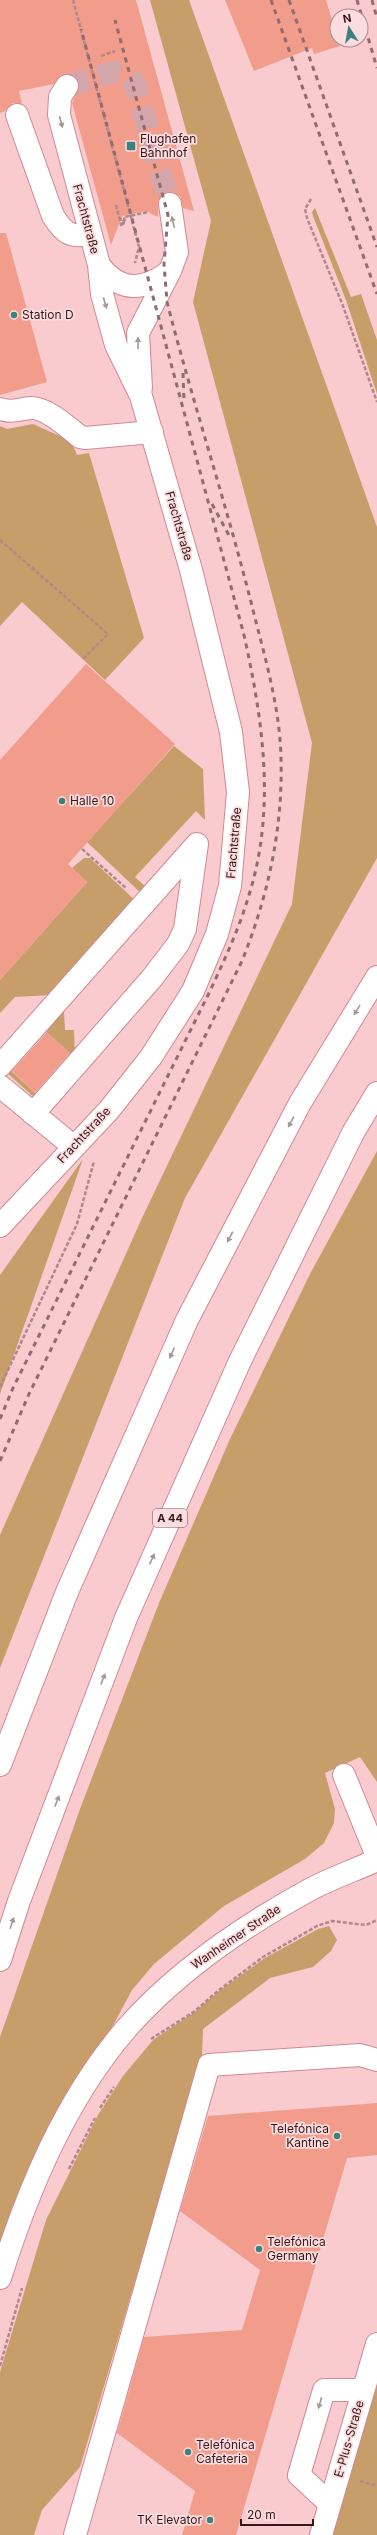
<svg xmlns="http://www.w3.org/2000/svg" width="377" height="2535" font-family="Inter,sans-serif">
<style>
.green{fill:#c79e6a}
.building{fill:#f29d8b}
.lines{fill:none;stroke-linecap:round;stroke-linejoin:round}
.minor-tunnel{stroke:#d2a6aa;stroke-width:22;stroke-dasharray:22 11;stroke-linecap:butt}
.minor-casing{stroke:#d28991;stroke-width:24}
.highway-casing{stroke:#d28991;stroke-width:24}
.path{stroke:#b0888c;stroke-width:2.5;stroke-dasharray:4 2;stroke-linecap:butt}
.minor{stroke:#fff;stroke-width:22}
.highway{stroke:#fff;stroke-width:22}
.rail{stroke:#906b6f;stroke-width:3;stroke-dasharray:5 5;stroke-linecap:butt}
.oneway{fill:#a49798}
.poi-dot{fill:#3a8280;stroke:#fcdcde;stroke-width:1.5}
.labels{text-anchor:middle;stroke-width:3.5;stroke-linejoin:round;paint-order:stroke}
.shield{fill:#fcdcde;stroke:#705356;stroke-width:1}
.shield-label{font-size:11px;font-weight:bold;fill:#34181b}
.poi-label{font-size:12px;fill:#34181b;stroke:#fcdcde;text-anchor:start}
.street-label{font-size:12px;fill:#34181b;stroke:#fcdcde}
</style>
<rect width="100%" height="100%" fill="#f9cace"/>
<path class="green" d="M150 0H189L377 527V858L185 1198 0 1668V1535L142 1218 292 904 312 743 193 302 211 221Z
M315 208 351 297 361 294 377 340V394L346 300 313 216 312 212Z
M33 424 71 441 77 455 89 453 144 638 105 680 22 602 0 626V426L7 429Z
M174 746 203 769 205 820 196 811 135 877 148 889 145 897 87 842Z
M84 858H90L139 904 50 995 15 997 0 1013V980L87 882 72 868Z
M61 1009 64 1011 65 1030H74L75 1056H73L46 1032 51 1026 49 1023Z
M6 1066 37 1095 36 1099 5 1071Z
M377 1151V1782L360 1757 325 1773 335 1809 334 1823 324 1843 305 1859 224 1906 154 1964 132 1990 110 2031 80 2077 0 2246V2037L80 1809 159 1603 230 1439 310 1274Z
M83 1159 0 1394V1275Z
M329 1926 337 1940 331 1951 313 1967 270 1978 203 2029 202 2055 80 2467 42 2510 34 2535H0V2372L46 2220 98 2115 123 2076 153 2040 196 2011 220 1990 265 1958 318 1929Z
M377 2374V2535H330Z"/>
<path class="building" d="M0 0H136L194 211 183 208 180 196 168 192 158 200V217L146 211 122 216 111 245 72 103 79 87 78 80 67 74 61 75 54 84 19 91 22 104 12 103 5 111 0 113Z
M225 0H326L340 46 314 54 312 48 254 71Z
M0 233H6L47 382 0 395Z
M86 664 175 744 68 864 87 882 0 980V760Z
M47 1032 70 1053 35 1093 12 1071Z
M377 2103V2155L347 2158 236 2535H182L195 2491 117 2433 144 2337 242 2330 260 2270 180 2211 208 2116Z"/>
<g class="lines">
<path class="minor-tunnel" d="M67 86 114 72 127 75 135 84 170 204"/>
<defs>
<path id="minor" d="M17 115 53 216C64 233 70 238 90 234
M99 265C120 293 144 291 170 271
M141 388 138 333 170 271 177 252 170 204
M0 409C14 413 18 409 31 408 46 407 69 428 80 437L85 438 152 432
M0 1066 197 844 185 929 178 944 152 978 33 1114
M0 1086 74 1147
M0 1226 109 1110 151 1057 193 991 217 934 230 886 238 792 231 732 191 570 141 396 116 345 102 294 99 265 59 115 60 97 67 86
M344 1775 377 1856
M0 2278C28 2190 65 2100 126 2029 177 1971 243 1926 311 1889 332 1878 355 1870 377 1860
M330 2504 299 2475 324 2390H363
M75 2535 209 2065 360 2055 377 2060
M321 2535 377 2344"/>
<path id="highway" d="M0 1765 67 1592 187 1320 300 1103 377 977
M0 1960 19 1901 126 1618 240 1361 354 1131 377 1093"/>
</defs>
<use href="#minor" class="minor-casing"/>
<use href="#highway" class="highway-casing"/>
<path class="path" d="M73 0 139 247 135 263
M101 56 115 51
M311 199 305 209 307 218 343 306 377 402
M116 205 121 225 124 224 123 219H120L122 224 125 223 124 217 148 212
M0 540 108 634 83 659
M82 849 126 888
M0 1387 77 1224 94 1161
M151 2039 195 2011 219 1990 263 1957 317 1926 332 1921 366 1925 377 1920
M100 2108 114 2087
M69 2169 95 2118
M0 2366 22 2288
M360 2481 377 2486"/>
<use href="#minor" class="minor"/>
<use href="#highway" class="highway"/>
<path class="rail" d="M271 0 377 294
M289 0 377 247
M357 0 377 68
M372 0 377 18
M183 373 184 401
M212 504 231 539
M0 1419 13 1388 209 993C224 961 239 929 249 895 276 809 263 721 244 635L81 29
M0 1461 29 1394 242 961C268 896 283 829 281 758 280 710 266 661 254 614 228 509 194 407 167 302L164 264 168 215 115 20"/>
</g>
<defs><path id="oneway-solid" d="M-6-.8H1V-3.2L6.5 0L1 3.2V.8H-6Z"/></defs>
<g class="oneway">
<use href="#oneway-solid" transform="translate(61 122) rotate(75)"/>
<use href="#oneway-solid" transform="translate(173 222) rotate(-102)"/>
<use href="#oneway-solid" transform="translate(105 303) rotate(74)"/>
<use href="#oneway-solid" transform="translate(138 343) rotate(-90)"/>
<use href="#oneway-solid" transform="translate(357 1010) rotate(121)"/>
<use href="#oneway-solid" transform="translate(291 1122) rotate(118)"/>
<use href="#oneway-solid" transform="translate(230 1237) rotate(118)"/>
<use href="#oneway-solid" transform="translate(172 1353) rotate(114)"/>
<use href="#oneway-solid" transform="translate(152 1559) rotate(-66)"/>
<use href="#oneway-solid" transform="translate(103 1679) rotate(-69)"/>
<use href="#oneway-solid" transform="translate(57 1801) rotate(-69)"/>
<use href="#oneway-solid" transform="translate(12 1923) rotate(-72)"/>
<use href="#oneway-solid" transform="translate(320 2403) rotate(106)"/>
</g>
<g class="poi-dot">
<rect x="126" y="141" width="10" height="10" rx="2"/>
<circle cx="14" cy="315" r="4"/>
<circle cx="62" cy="801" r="4"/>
<circle cx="337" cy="2136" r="4"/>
<circle cx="259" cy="2249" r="4"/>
<circle cx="188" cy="2452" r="4"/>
<circle cx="210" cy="2520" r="4"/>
</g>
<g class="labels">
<rect class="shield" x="153" y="1509" width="34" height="18" rx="3"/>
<g class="shield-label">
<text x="170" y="1522">A 44</text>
</g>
<g class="poi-label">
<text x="140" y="143">Flughafen<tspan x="140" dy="14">Bahnhof</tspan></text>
<text x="22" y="319">Station D</text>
<text x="70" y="805">Halle 10</text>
<text x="329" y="2133" text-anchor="end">Telefónica<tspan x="329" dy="14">Kantine</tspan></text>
<text x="267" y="2246">Telefónica<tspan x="267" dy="14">Germany</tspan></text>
<text x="196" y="2449">Telefónica<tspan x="196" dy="14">Cafeteria</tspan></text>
<text x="202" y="2524" text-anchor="end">TK Elevator</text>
</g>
<g class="street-label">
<text transform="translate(86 219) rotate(75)" y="4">Frachtstraße</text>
<text transform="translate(179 526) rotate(74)" y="4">Frachtstraße</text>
<text transform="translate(234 843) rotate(-85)" y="4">Frachtstraße</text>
<text transform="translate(84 1135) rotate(-47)" y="4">Frachtstraße</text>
<text transform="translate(236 1937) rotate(-34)" y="4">Wanheimer Straße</text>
<text transform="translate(349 2439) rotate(-74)" y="4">E-Plus-Straße</text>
</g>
</g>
<g transform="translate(349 28) rotate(349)"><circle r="19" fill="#fcdcde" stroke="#ac8e90"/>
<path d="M0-3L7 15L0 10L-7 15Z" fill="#3a8280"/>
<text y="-6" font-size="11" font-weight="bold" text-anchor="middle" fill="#34181b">N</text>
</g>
<path d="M241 2519v6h72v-6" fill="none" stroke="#34181b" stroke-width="2"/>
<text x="247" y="2519" font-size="12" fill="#34181b" stroke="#fcdcde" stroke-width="3" paint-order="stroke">20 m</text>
</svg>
